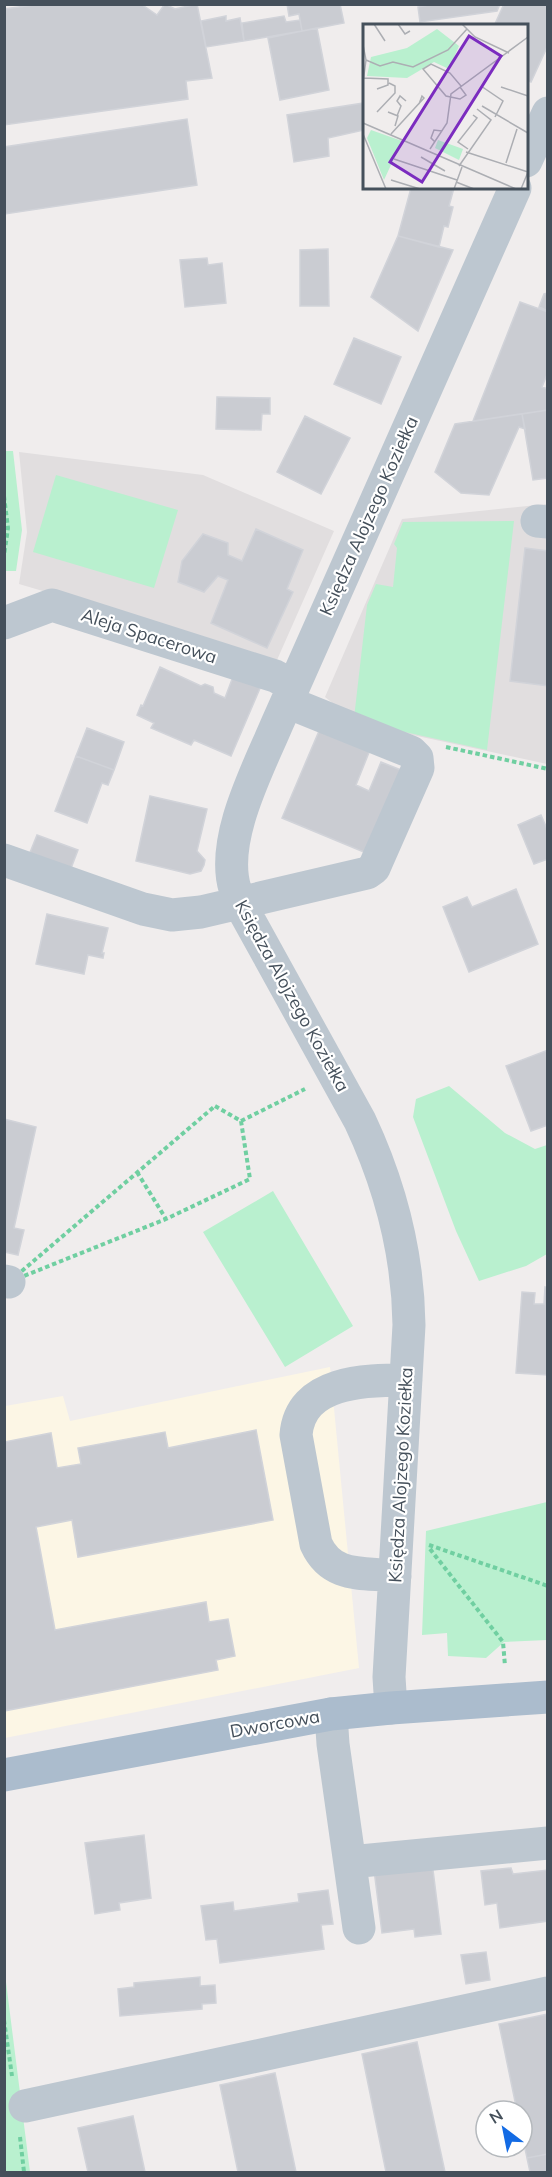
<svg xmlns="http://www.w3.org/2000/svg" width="552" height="2177" font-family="Mulish,sans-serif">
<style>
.commercial{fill:#fcf6e5}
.education{fill:#e1dedf}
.green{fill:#b9f0cf}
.building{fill:#caccd2;stroke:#d1d3d9;stroke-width:1.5}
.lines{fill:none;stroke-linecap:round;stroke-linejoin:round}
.path{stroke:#70cfa1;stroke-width:4;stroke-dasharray:4.5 3;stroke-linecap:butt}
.minor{stroke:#bdc7d0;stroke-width:33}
.major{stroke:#abbccd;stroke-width:33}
.labels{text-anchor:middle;stroke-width:4.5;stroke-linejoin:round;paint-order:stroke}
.street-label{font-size:18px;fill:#45505b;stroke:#fff}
.inset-road{fill:none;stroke:#acaeb3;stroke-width:1.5}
.view{fill:#7b2cbf;fill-opacity:0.15;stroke:#7b2cbf;stroke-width:3}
.inset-edge{fill:none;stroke:#45505b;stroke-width:3}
</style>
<rect width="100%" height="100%" fill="#f0eded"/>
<path class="commercial" d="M330 1367 359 1668 5 1738V1406L63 1396 70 1421Z"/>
<path class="education" d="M19 452 203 475 334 531 277 660 19 584 27 532Z
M547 504V764L357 723 325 697 402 519Z"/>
<path class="green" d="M5 451H13L22 530 16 571H5Z
M56 475 178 510 154 588 33 552Z
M514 521 487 750 368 724 354 718 367 605 376 584 393 587 397 548 394 544 403 522Z
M449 1086 505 1133 535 1149 547 1145V1254L526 1266 479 1281 456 1231 413 1117 416 1099Z
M273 1191 353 1326 285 1367 203 1232Z
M547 1502V1640L504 1642 486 1658 448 1656 447 1633 422 1635 426 1531Z
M5 1974 30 2172H4Z"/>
<path class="building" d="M41 4H141L157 15 165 4 175 9 197 4 212 78 186 81 188 99 4 125V9Z
M287 4H340L344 23 302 31 299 14 289 16Z
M434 4H500L497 11 420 22 418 7Z
M504 4H548V45L531 82 526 80V26H494Z
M226 16V21L240 18 244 41 206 47 201 21Z
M284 16 286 22 300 20 302 31 244 41 242 23Z
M317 28 329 90 280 100 268 38Z
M364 103V130L328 138 329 156 294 162 287 115Z
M187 119 197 185 5 214 4 147Z
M411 188H454L449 206 453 207 448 227 444 226 439 247 398 236Z
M398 236 453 250 418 331 371 297Z
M328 249 329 306H300V250Z
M207 258 208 265 222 263 226 303 185 307 180 260Z
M548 293V311L539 307 544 294Z
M520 302 548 312V372L542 387 548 389V410L473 421Z
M354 338 401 357 381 404 334 384Z
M217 397 270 398V414H262L261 430 216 429Z
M548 410V478L533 480 522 414Z
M522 414 525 429 519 427 489 495 461 493 435 472 455 424Z
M305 416 350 438 321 494 277 472Z
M256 529 303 550 287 589 293 592 267 648 211 623 228 580 218 576 204 592 178 582 182 561 203 534 228 543V555L242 561Z
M525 548 548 551V686L510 681Z
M160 667 201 686 205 684 213 687 214 693 225 698 234 674 261 686 231 756 194 740 191 745 151 728 154 723 137 715 141 705 143 706Z
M322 724 372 745 356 785 369 791 381 762 406 772 371 855 282 818Z
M87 728 124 742 114 770 76 756Z
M76 756 114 770 108 785 102 783 87 823 55 811Z
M150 796 207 809 197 851 205 860 204 865 201 871 190 874 136 861Z
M541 815 548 831V859L534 864 518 825Z
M37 835 78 850 70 871 29 855Z
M516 889 538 944 469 972 443 907 467 897 472 907Z
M47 914 108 928 102 953H104L103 958 88 955 84 974 36 964Z
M548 1050V1125L531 1131 506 1066Z
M4 1119 36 1127 14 1228 24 1230 18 1255 4 1252Z
M545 1287 548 1288V1375L516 1373 522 1292 535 1293 534 1304H544Z
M256 1430 273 1520 78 1557 72 1520 36 1527 55 1630 206 1602 209 1622 228 1619 235 1656 216 1660 218 1670 4 1711V1442L51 1433 57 1468 81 1464 78 1448 165 1432 168 1448Z
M144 1835 151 1898 119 1903 120 1910 95 1914 85 1843Z
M432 1862 441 1934 415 1937 414 1929 382 1933 374 1870Z
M511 1868 513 1874 548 1870V1921L500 1928 497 1903 485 1905 481 1871Z
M328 1890 333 1924 321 1925 324 1949 220 1963 217 1939 206 1940 201 1906 233 1902 234 1911 299 1902 298 1894Z
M486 1952 490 1980 466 1984 461 1955Z
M200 1977V1986L215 1985 216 2003 202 2004V2009L120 2016 118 1989 134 1987V1983Z
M548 2014V2154L527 2158 522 2135V2111H517L499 2024Z
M417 2042 445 2172H386L362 2054Z
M275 2073 296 2172H238L220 2085Z
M133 2116 145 2172H88L78 2128Z
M548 2154V2172H530L527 2158Z"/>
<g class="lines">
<path class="path" d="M4 496 8 528 4 556
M446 747 548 769
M215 1106 241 1121 250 1179 166 1219 9 1282Z
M241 1121 305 1089
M137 1172 166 1219
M429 1545 548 1586
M430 1549 503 1642 505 1666
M4 2020 12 2076
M20 2137 24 2172"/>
<path class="minor" d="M526 161 548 113
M537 521 548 522
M4 623 52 605 275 676 294 686
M4 860 143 909 172 915 201 912 367 873 374 868 377 861 418 768 417 758 411 752 287 702
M4 1281 9 1282
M395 1576C363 1572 332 1579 316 1544L296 1435C300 1381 365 1380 406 1380
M391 1708 389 1677 409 1325C408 1255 390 1185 360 1121L244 911C241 904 237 897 235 889 220 840 258 769 277 724L515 188
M331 1714 333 1744 359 1928
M350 1862 548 1843
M25 2106 548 1993"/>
<path class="major" d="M4 1775 331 1714 391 1708 548 1697"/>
</g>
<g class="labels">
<g class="street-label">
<text transform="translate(369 516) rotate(-66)" y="6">Księdza Alojzego Koziełka</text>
<text transform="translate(149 636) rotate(18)" y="6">Aleja Spacerowa</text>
<text transform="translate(292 996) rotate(61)" y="6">Księdza Alojzego Koziełka</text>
<text transform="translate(401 1475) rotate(-87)" y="6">Księdza Alojzego Koziełka</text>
<text transform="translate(275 1724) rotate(-10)" y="6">Dworcowa</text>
</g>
</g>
<g transform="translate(363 24)">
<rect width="165" height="165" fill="#f0eded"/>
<path d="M74 5 96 22 86 45 71 38 44 54 4 52 8 33 44 24ZM8 106 39 117 21 156 4 114ZM75 116 100 125 96 136 72 124Z" fill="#b9f0cf"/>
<path class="inset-road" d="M11 0 22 17M35 0 42 10 47 7M99 0 112 13 146 29M0 21 3 36 0 58M3 36 17 42 30 38 50 43 85 26 104 5M1 54 25 55V61L14 65M118 62 140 77 132 93M97 63 103 71 97 75 83 72 60 45 68 40 87 49 98 62M138 63 165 72M119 82 165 109M14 88 32 69V62L26 59M25 88 35 92 32 102M34 92 38 82 34 77 37 72 43 77M0 99 153 165M0 110 23 165M28 110 61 74 59 72 56 80M72 118 68 114 71 106 79 107M67 125 84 99 88 70 165 13M105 125 95 118 114 94 110 91M103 128 165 148M58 133 82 147M31 135 94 156M143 139 154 105M96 142 128 96 114 85M28 156 57 165M93 158 111 165M91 165 99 143M158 165 165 148"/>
<path class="view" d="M106 12 138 32 59 158 27 138Z"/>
<rect width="165" height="165" class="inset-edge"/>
</g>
<rect width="552" height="2177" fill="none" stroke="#45505b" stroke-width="12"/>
<g transform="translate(504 2129) rotate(328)"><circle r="28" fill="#ffffff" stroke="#b5b9bd" stroke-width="1.5"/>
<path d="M0-4.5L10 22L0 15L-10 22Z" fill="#136be4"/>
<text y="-9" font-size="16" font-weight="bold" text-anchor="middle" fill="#45505b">N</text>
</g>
</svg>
